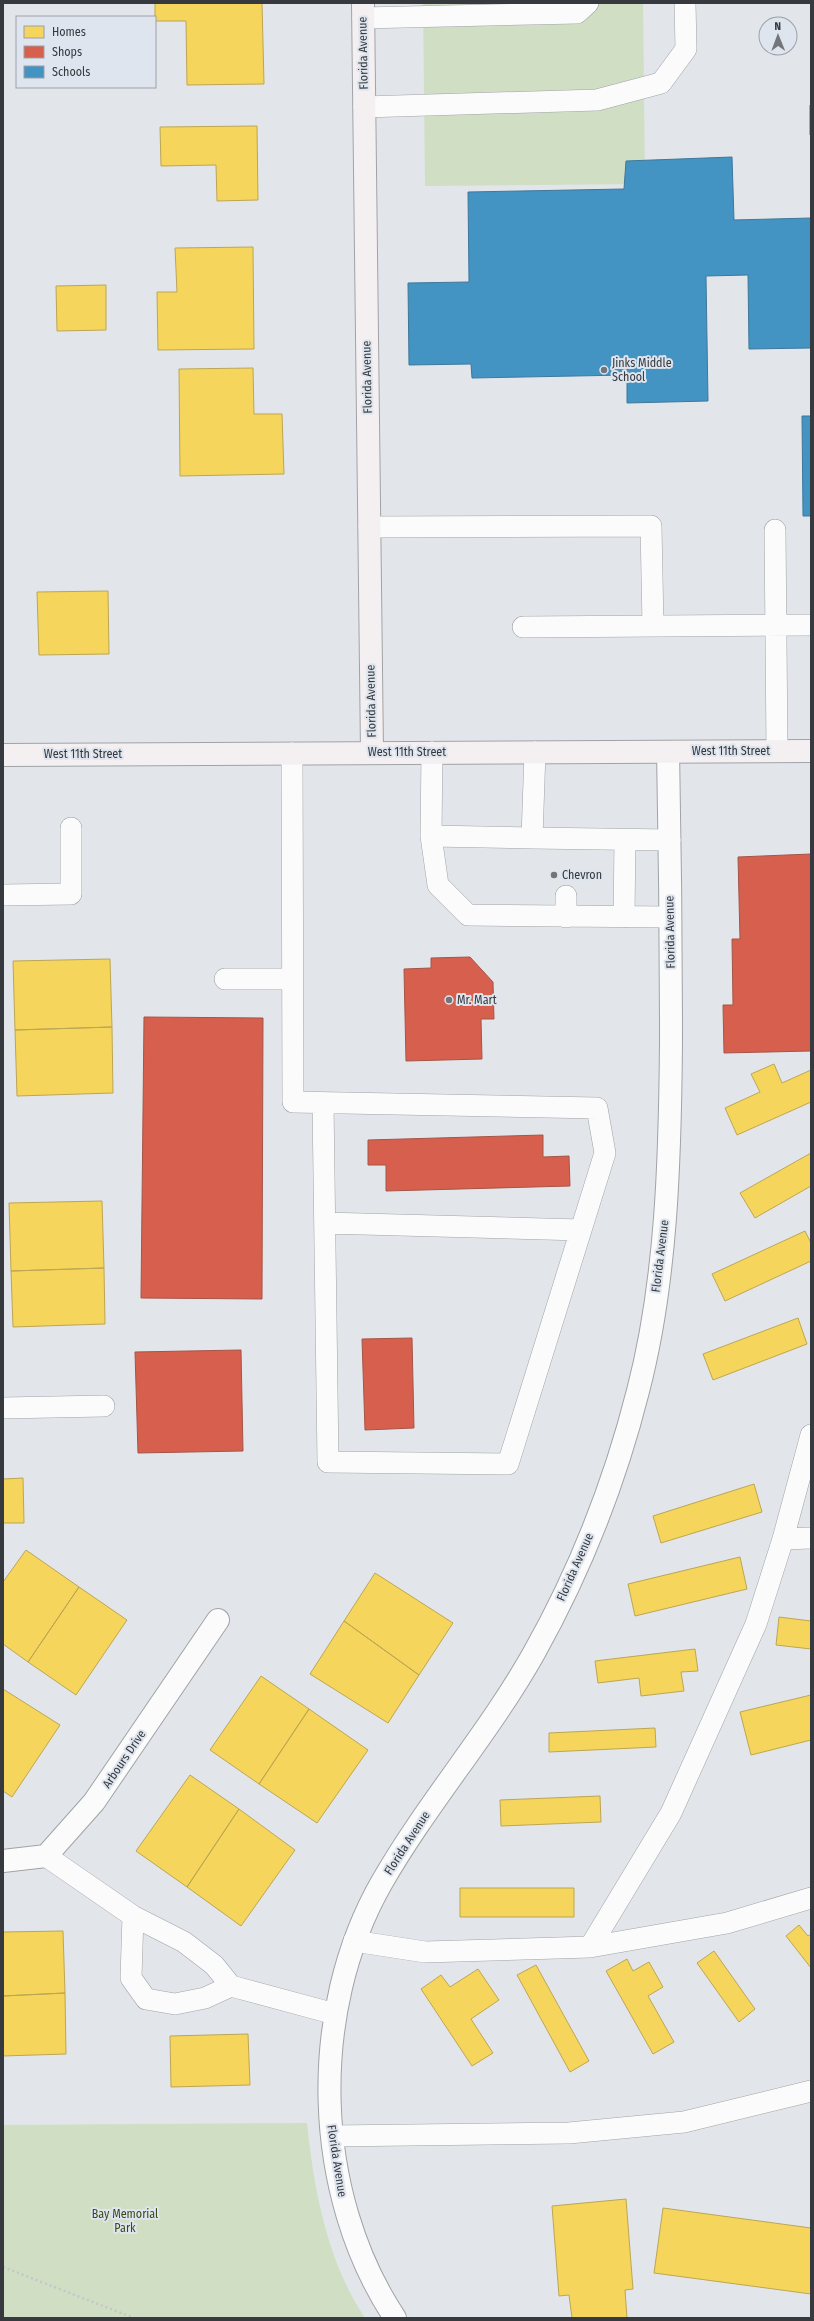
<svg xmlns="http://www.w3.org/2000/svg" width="814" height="2321" font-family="'Fira Sans Condensed',sans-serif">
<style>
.green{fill:#d0dec4}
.homes{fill:#f6d55c;stroke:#bca653}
.shops{fill:#d6604d;stroke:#a65448}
.schools{fill:#4393c3;stroke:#3f789b}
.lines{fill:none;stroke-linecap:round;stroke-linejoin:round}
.lane-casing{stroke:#a0a3a6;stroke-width:22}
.street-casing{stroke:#a0a3a6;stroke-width:24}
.secondary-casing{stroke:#a0a3a6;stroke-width:24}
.path{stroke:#c5c6c7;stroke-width:2.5;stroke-dasharray:2 3;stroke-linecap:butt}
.lane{stroke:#fbfbfc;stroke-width:21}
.street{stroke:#fbfbfc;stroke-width:22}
.secondary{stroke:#f4f0f2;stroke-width:22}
.poi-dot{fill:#72767a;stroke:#dee5ee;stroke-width:1.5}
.labels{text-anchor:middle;stroke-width:4;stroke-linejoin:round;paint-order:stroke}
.street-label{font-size:12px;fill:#36393d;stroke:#dee5ee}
.poi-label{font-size:12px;fill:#36393d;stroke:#dee5ee;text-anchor:start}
.park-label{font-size:12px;fill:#394b15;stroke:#dee5ee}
</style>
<rect width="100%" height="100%" fill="#e2e6ea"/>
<path class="green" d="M423 3H643L645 184 425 186Z
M307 2123C314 2190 327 2261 365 2318H3V2125Z"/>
<path class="homes" d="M155 3H262L264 84 187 85 186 21H155Z
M257 126 258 200 217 201 216 165 161 166 160 127Z
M253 247 254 349 158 350 157 292H177L175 248Z
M106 285V330L57 331 56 286Z
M253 368 254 414H282L284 474 180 476 179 369Z
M108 591 109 654 39 655 37 592Z
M110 959 112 1027 15 1030 13 961Z
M112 1027 113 1093 17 1096 15 1030Z
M774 1064 782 1083 811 1070V1102L737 1135 725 1108 760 1092 751 1074Z
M811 1153V1186L755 1218 740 1193Z
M102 1201 104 1268 11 1271 9 1203Z
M805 1231 811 1243V1261L725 1301 712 1274Z
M104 1268 105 1324 13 1327 11 1271Z
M798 1318 807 1344 713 1380 703 1354Z
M23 1478 24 1523H3V1479Z
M754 1484 762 1512 661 1543 653 1516Z
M26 1550 79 1587 28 1662 3 1644V1582Z
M740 1557 747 1589 635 1616 628 1584Z
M375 1573 453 1623 419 1675 344 1621Z
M79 1587 127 1620 76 1695 28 1662Z
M779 1617 811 1621V1649L776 1645Z
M344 1621 419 1675 388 1723 310 1674Z
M695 1649 698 1671 681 1672 684 1691 641 1696 639 1678 598 1683 595 1661Z
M261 1676 309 1709 259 1784 210 1750Z
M3 1689 60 1725 12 1797 3 1791Z
M811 1695V1740L751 1755 740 1712Z
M309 1709 368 1750 317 1823 259 1784Z
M655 1728 656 1747 549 1752V1733Z
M190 1775 239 1809 187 1887 136 1851Z
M600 1796 601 1822 501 1826 500 1800Z
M239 1809 295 1850 241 1926 187 1887Z
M460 1888H574V1917H460Z
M799 1925 808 1936 811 1934V1968L786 1936Z
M63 1931 65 1993 3 1996V1932Z
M714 1951 755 2009 739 2022 697 1963Z
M627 1959 633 1971 649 1962 663 1987 648 1996 674 2042 653 2054 606 1971Z
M536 1965 589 2061 570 2072 517 1975Z
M478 1969 499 2000 471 2019 493 2053 472 2066 421 1989 441 1975 450 1987Z
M65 1993 66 2054 3 2056V1996Z
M248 2034 250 2085 171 2087 170 2036Z
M626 2199 633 2289 625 2290 627 2318H572L569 2295 559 2296 552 2206Z
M663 2208 811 2228V2294L654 2273Z"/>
<path class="shops" d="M811 854V1051L724 1053 723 1005H733L732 939H740L738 857Z
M470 957 493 982 494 1019H481L482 1059 406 1061 404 969 431 968V958Z
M144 1017 263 1018 262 1299 141 1298Z
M543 1135V1157L569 1156 570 1186 386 1191V1165H368V1140Z
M412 1338 414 1428 365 1430 362 1339Z
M241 1350 243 1451 138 1453 135 1352Z"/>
<path class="schools" d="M810 105H811V135H810Z
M732 157 734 220 811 218V348L749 349 748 275 706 276 708 401 627 403V375L472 378 471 364 409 365 408 283 469 282 468 192 624 189 626 161Z
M802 416H811V516H803Z"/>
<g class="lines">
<defs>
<path id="lane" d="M363 18 577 13 588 3
M364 107 597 100 661 83 686 49 685 3
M369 527 651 526 653 626
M775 530 777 751
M523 627 811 625
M432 752 431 836 532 838 535 752
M292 753 293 1102 597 1108 605 1153 508 1464 328 1462 323 1103
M431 836 438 885 468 915 669 917
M532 838 670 840
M3 895 71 894V828
M566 917V896
M624 917 625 840
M225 979H292
M325 1223 581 1230
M3 1408 104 1406
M783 1539 811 1538
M46 1856 133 1916 131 1978 146 1999 175 2004 205 1998 231 1986
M133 1916 184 1942 214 1965 231 1986 335 2014
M354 1941 425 1952 590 1947 671 1813 756 1624 783 1539 811 1435
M590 1947 727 1923 811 1898
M332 2136 569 2133 684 2122 811 2091"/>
<path id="street" d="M3 1861 46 1856 94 1802 218 1620
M395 2318C312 2193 308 2011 382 1882 428 1802 489 1733 534 1653 580 1571 615 1482 638 1391 667 1280 670 1157 671 1043 671 946 670 849 668 752"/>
<path id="secondary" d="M363 3 372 752
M3 755 811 751"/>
</defs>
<use href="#lane" class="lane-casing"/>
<use href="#street" class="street-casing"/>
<use href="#secondary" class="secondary-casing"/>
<path class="path" d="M3 2267 134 2318"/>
<use href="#lane" class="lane"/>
<use href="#street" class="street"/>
<use href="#secondary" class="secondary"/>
</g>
<g class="poi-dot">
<circle cx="604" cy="370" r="4"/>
<circle cx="554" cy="875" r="4"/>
<circle cx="449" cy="1000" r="4"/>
</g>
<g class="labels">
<g class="street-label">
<text transform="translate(363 53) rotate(-91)" y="4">Florida Avenue</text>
<text transform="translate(367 377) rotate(-91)" y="4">Florida Avenue</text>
<text transform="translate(371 701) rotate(-91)" y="4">Florida Avenue</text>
<text x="731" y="755">West 11th Street</text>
<text x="407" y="756">West 11th Street</text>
<text x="83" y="758">West 11th Street</text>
<text transform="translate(670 932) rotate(-91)" y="4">Florida Avenue</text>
<text transform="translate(660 1256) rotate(-83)" y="4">Florida Avenue</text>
<text transform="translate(575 1567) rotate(-66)" y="4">Florida Avenue</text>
<text transform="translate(124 1759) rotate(-56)" y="4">Arbours Drive</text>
<text transform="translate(407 1843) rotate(-57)" y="4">Florida Avenue</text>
<text transform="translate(337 2161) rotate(81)" y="4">Florida Avenue</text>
</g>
<g class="poi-label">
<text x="612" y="367">Jinks Middle<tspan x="612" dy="14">School</tspan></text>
<text x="562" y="879">Chevron</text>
<text x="457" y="1004">Mr. Mart</text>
</g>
<g class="park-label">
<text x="125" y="2218">Bay Memorial<tspan x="125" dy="14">Park</tspan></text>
</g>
</g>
<rect width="814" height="2321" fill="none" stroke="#36393d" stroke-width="8"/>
<rect x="16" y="16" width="140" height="72" fill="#dee5ee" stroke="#9ba0a7"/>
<rect x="24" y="26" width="20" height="12" fill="#f6d55c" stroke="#9ba0a7"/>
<text x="52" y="36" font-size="12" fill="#36393d">Homes</text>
<rect x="24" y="46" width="20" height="12" fill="#d6604d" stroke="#9ba0a7"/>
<text x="52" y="56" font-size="12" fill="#36393d">Shops</text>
<rect x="24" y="66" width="20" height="12" fill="#4393c3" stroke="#9ba0a7"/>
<text x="52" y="76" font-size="12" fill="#36393d">Schools</text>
<g transform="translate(778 36) rotate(359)"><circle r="19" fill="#dee5ee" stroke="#9ba0a7"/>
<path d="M0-3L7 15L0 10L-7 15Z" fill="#72767a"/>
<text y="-6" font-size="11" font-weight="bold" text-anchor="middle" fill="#36393d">N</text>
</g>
</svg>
